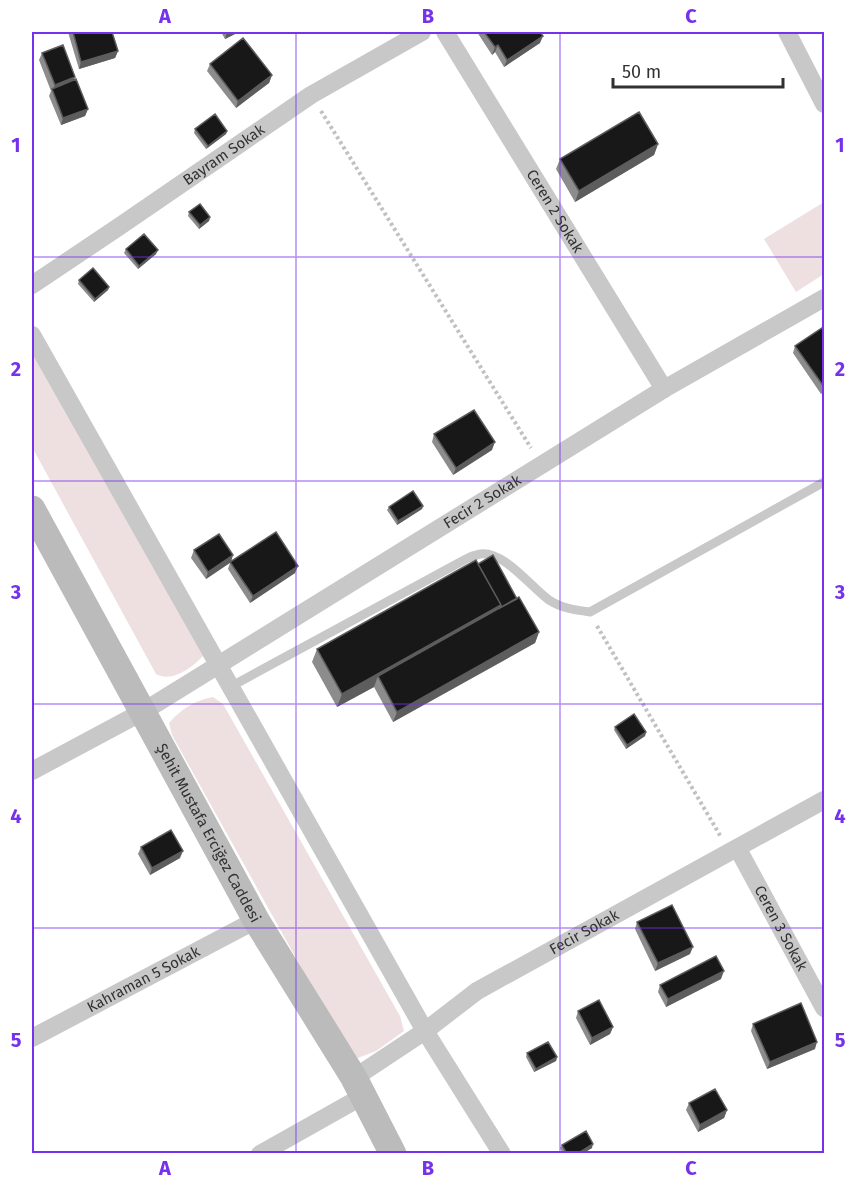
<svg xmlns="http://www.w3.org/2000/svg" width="856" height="1185" font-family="'Fira Sans',sans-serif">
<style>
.green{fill:#eee0e1}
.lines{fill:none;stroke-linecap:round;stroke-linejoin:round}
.path{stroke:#c1c1c1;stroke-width:4;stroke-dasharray:3 3;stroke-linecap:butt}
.lane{stroke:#c8c8c8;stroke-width:9}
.street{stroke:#c8c8c8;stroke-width:18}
.secondary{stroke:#bbb;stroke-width:27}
.wall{fill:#8c8c8c}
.shaded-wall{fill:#5d5d5d}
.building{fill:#181818;stroke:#5d5d5d;stroke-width:1.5}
.grid{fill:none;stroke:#7531eb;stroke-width:1.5;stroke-opacity:0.55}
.labels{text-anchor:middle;stroke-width:6;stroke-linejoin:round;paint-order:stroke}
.street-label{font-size:15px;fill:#313131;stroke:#fff}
.neatline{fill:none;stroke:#7531eb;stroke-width:2}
.grid-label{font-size:20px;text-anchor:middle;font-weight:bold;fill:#7531eb}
</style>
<rect width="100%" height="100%" fill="#fff"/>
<path class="green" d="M824 202V274L796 292 764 239Z
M32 339 203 656C192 668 171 683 156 674L32 447Z
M213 697 223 704 400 1016 404 1031 376 1051 358 1058 346 1048 172 735 169 723C180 710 195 700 213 697Z"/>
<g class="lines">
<path class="path" d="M321 111 531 448
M597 626 721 837"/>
<path class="lane" d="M230 687 466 559C470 557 475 555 480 554 503 550 531 587 549 600 561 608 575 610 590 612L824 482"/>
<g class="street">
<path id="s1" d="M445 32 664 389"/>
<path d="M787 32 824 104"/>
<path id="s2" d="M32 285 120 226 311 95 422 32"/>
<path d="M32 335 425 1031 502 1154"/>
<path id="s3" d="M32 771 144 711 664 389 824 298"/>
<path id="s4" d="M738 849 824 1008"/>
<path id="s5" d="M32 1038 256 920"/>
<path id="s6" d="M354 1078 425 1031 477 991 824 800"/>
<path d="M260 1154 363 1096"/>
</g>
<path class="secondary" id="s7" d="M32 509 256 920 354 1078 393 1154"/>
</g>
<path class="wall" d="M68 32H112L118 51 115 58 79 69Z
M221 32H239L225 39Z
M477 32H540V43L504 67 495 52 492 55Z
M42 53 74 80 88 109 85 116 61 125 49 96 51 91 39 60Z
M210 64 272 75 269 83 236 108 207 71Z
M195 129 227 131 226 134 206 149 194 133Z
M658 144 654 155 575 202 556 169 560 159Z
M189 212 210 217 209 221 199 229 188 216Z
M126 249 156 254 138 269 124 253Z
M79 280 109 287 108 290 94 302 78 284Z
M825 326V392L821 394 793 353 795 346Z
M434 434 492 450 453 475 432 442Z
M423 506 422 509 397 525 387 510 389 507Z
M194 550 231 562 295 573 250 603 228 569 230 563 206 579 191 558Z
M478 564 517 599 539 632 535 643 393 722 374 687 337 707 312 662 317 649Z
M615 727 646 732 645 736 626 749 614 730Z
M141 847 180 858 150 875 138 854Z
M637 922 690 954 655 971 635 929Z
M721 979 666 1007 658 992 660 985Z
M578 1011 613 1027 610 1034 590 1045 576 1018Z
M753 1024 815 1049 767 1069 751 1031Z
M527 1053 557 1057 556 1061 534 1072 526 1057Z
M689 1103 727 1110 724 1118 698 1132 686 1110Z
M562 1145 592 1148 582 1154H563L560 1148Z"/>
<path class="shaded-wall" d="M227 32H239L225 39Z
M543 36 540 43 504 67 507 60Z
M498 45 495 52 492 55 495 47Z
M118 51 115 58 79 69 81 62Z
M272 75 269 83 236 108 238 101Z
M75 77 73 84 53 90 55 85Z
M88 109 85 116 61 125 63 118Z
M227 131 226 134 206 149 208 146Z
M658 144 654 155 575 202 579 191Z
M210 217 209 221 199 229 200 225Z
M158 250 156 254 138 269 139 266Z
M109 287 108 290 94 302 95 299Z
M495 442 492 450 453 475 456 468Z
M423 506 422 509 397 525 398 521Z
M233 555 231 562 206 579 208 572Z
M298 566 295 573 250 603 253 596Z
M501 605 499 611 378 676 374 687 337 707 342 694Z
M539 632 535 643 393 722 397 712Z
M646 732 645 736 626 749 627 745Z
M183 851 180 858 150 875 152 868Z
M693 947 690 954 655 971 658 963Z
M724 971 721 979 666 1007 668 999Z
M613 1027 610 1034 590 1045 592 1038Z
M817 1042 815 1049 767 1069 770 1062Z
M557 1057 556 1061 534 1072 536 1069Z
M727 1110 724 1118 698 1132 700 1125Z
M593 1144 592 1148 582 1154H577Z"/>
<path class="building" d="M73 32H112L118 51 81 62Z
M484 32H540L543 36 507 60 498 45 495 47Z
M243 38 272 75 238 101 210 64Z
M63 45 75 77 55 85 42 53Z
M76 79 88 109 63 118 52 89Z
M639 112 658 144 579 191 560 159Z
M215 114 227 131 208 146 195 129Z
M200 204 210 217 200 225 189 212Z
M144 234 158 250 139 266 126 249Z
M93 268 109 287 95 299 79 280Z
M825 326V387H824L795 346Z
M474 410 495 442 456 468 434 434Z
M413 491 423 506 398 521 389 507Z
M276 532 298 566 253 596 230 562Z
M219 534 233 555 208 572 194 550Z
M493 555 517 599 500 608 501 605 478 564Z
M476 560 501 605 342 694 317 649Z
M519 597 539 632 397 712 378 676Z
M634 714 646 732 627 745 615 727Z
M171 830 183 851 152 868 141 847Z
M672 905 693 947 658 963 637 922Z
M716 956 724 971 668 999 660 985Z
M599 1000 613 1027 592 1038 578 1011Z
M801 1003 817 1042 770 1062 753 1024Z
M548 1042 557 1057 536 1069 527 1053Z
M715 1089 727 1110 700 1125 689 1103Z
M586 1131 593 1144 577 1154H567L562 1145Z"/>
<path class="grid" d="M296 32V1154M560 32V1154M32 257H824M32 481H824M32 704H824M32 928H824"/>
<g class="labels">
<g class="street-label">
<text dy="5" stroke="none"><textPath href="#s2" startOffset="232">Bayram Sokak</textPath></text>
<text dy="5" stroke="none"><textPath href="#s1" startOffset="210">Ceren 2 Sokak</textPath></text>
<text dy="5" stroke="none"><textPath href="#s3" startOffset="525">Fecir 2 Sokak</textPath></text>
<text dy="5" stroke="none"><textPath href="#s7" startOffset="369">Şehit Mustafa Erciğez Caddesi</textPath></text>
<text dy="5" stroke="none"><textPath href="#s4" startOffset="90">Ceren 3 Sokak</textPath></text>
<text dy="5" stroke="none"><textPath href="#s6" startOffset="273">Fecir Sokak</textPath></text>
<text dy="5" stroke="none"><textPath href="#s5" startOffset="126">Kahraman 5 Sokak</textPath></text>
</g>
</g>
<rect width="856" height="1185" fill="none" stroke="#ffffff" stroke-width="66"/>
<path d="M613 78v9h170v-9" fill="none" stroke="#313131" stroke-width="3"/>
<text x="622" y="78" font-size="18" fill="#313131" stroke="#ffffff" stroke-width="4.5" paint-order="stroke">50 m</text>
<rect x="33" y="33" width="790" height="1119" class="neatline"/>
<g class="grid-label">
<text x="165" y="23">A</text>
<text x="428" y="23">B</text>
<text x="691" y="23">C</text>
<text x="16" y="152">1</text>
<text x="840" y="152">1</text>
<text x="16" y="376">2</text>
<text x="840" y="376">2</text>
<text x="16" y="599">3</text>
<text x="840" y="599">3</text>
<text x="16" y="823">4</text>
<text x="840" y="823">4</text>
<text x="16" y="1047">5</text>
<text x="840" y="1047">5</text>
<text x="165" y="1175">A</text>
<text x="428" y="1175">B</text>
<text x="691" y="1175">C</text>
</g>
</svg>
